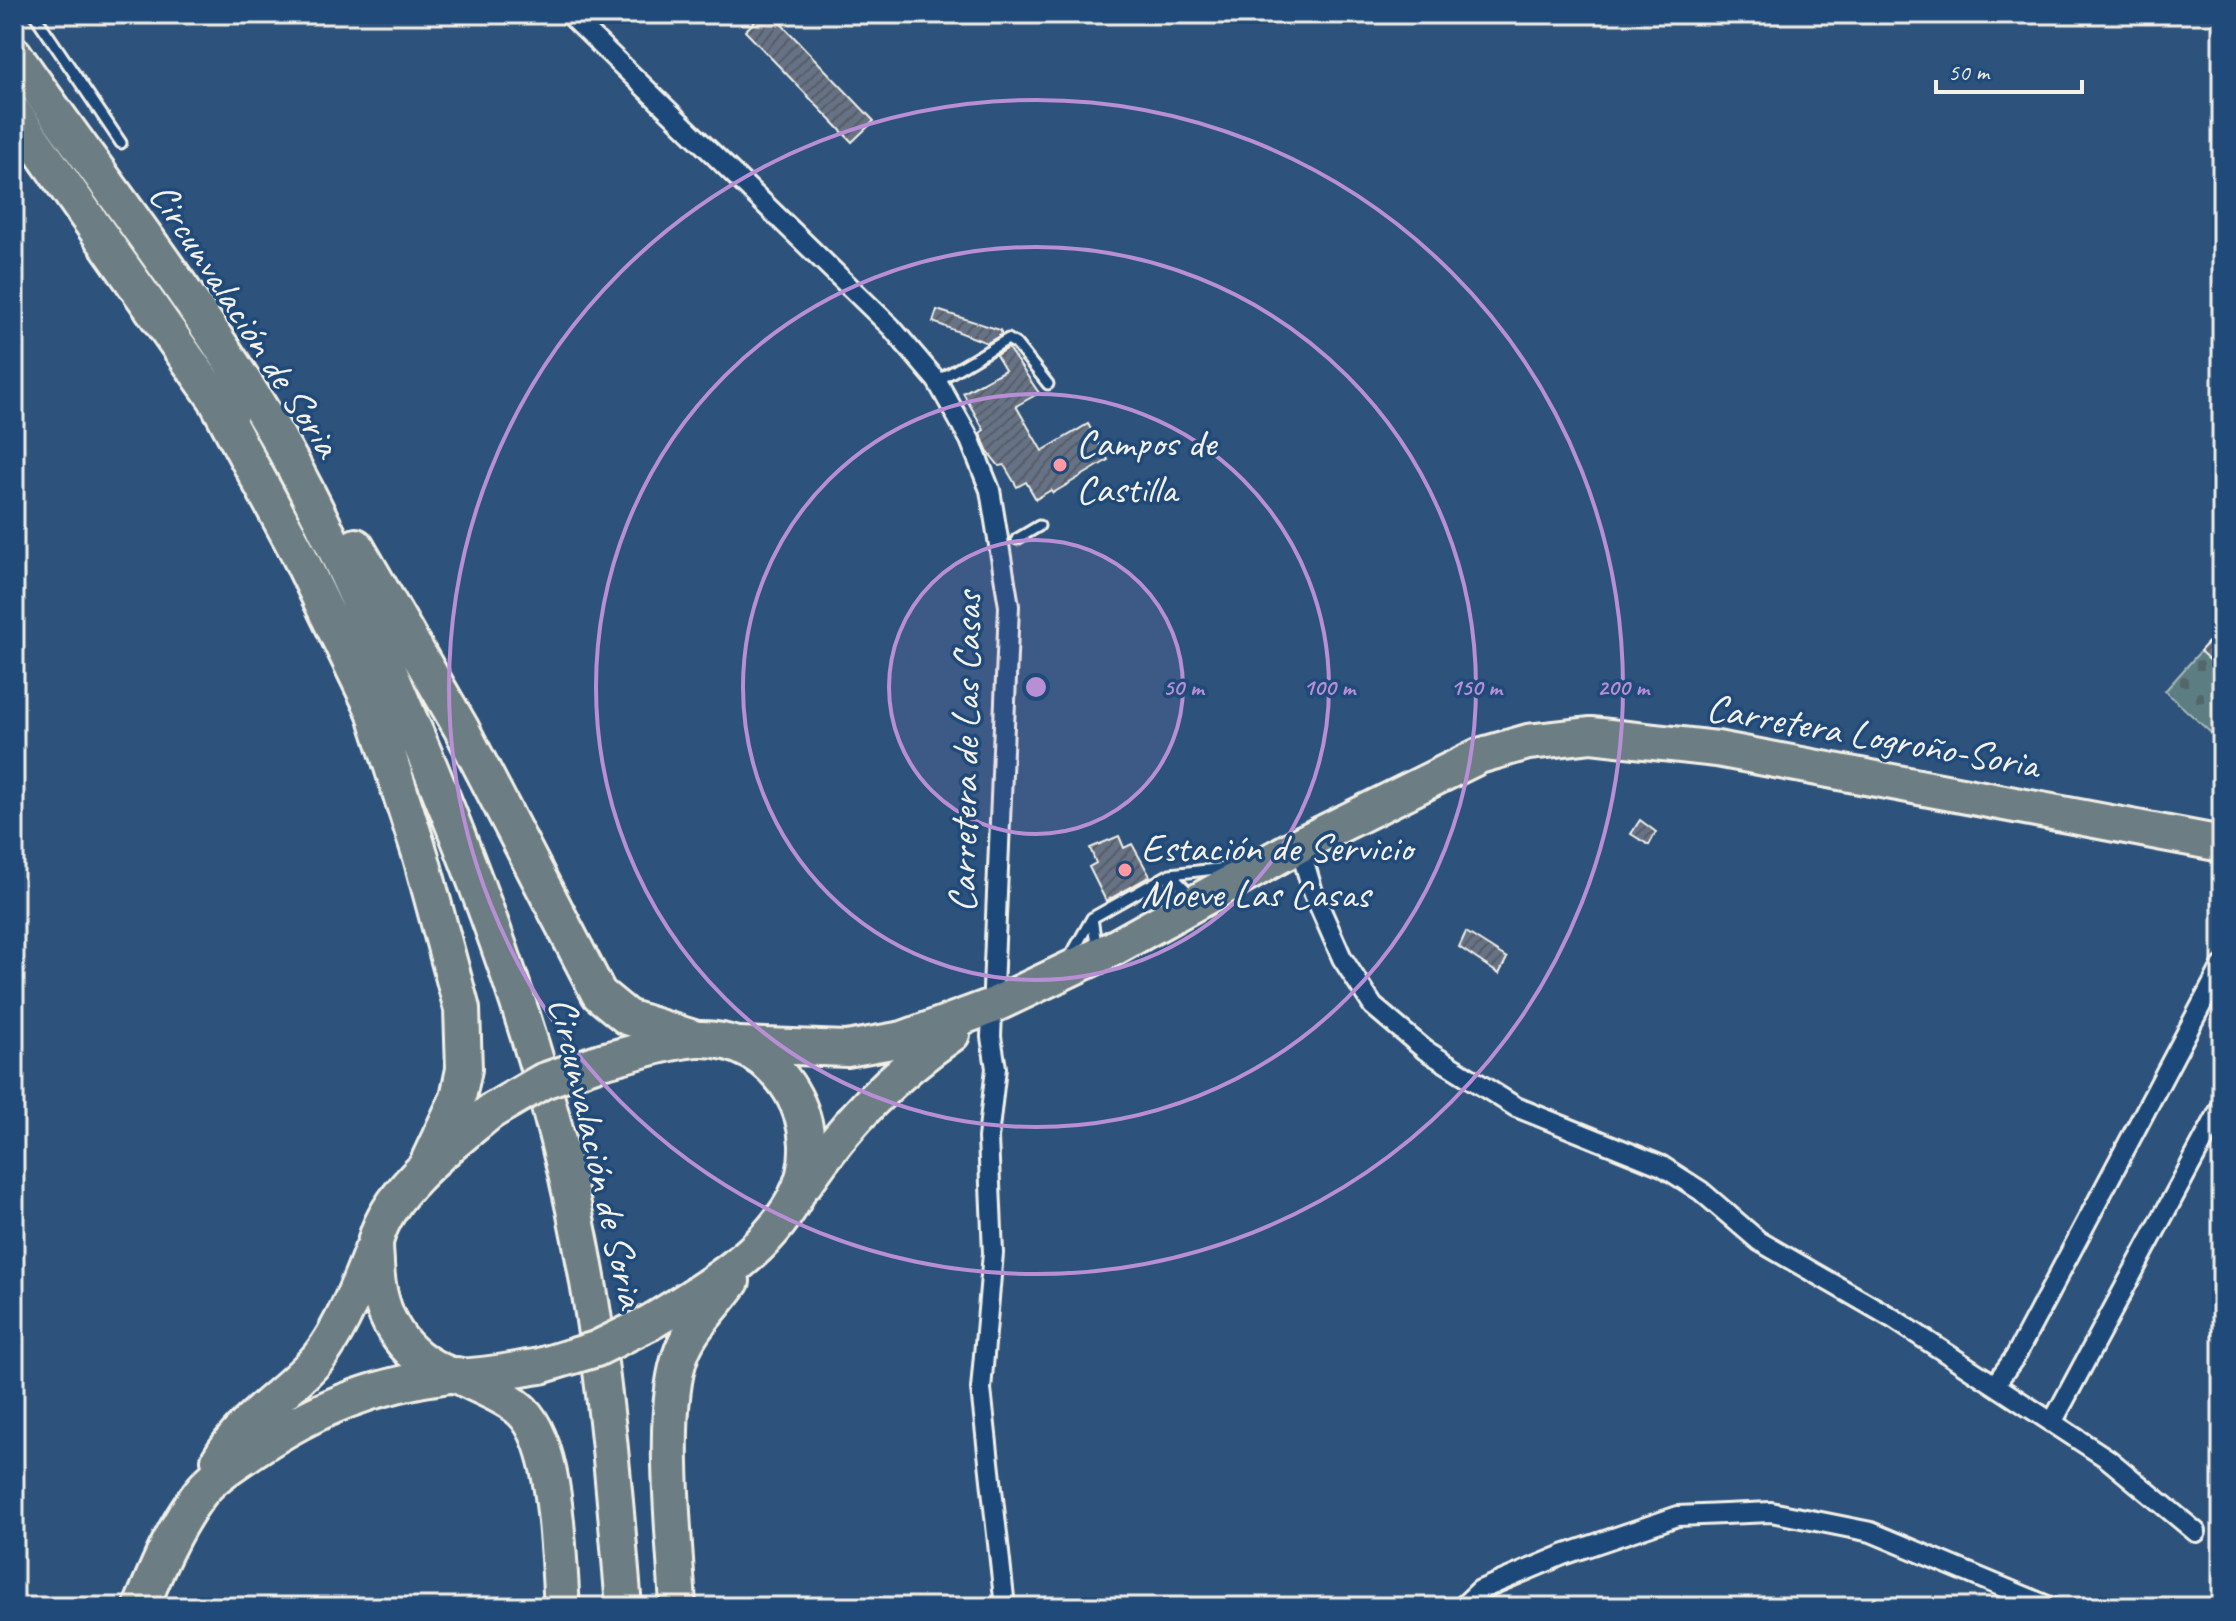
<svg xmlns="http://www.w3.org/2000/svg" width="2236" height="1621" font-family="Caveat,sans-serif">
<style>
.cemetery{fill:url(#cemetery-stones);stroke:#a8b8b6;stroke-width:2}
.building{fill:url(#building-hatch);stroke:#f4f1e8;stroke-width:2}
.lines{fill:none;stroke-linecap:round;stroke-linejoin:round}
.lane-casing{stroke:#f4f1e8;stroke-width:15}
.street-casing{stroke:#f4f1e8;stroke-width:24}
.highway-casing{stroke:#f4f1e8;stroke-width:40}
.lane{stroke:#1f4a7a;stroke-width:9}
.street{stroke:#1f4a7a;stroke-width:18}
.highway{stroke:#6c7e84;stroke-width:34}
.highway-bridge-casing{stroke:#f4f1e8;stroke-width:40;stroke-linecap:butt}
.highway-bridge{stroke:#6c7e84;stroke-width:34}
.ring{fill:none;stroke:#b88ed4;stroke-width:4}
.poi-dot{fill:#ff9aa2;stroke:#1f4a7a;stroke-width:3}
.labels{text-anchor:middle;stroke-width:7;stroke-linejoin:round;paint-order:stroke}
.street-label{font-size:40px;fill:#f4f1e8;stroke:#1f4a7a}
.poi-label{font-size:40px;fill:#f4f1e8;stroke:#1f4a7a;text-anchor:start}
.centre{fill:#b88ed4;stroke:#1f4a7a;stroke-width:4}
.ring-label{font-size:24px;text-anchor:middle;font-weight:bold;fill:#b88ed4;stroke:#1f4a7a;stroke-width:7;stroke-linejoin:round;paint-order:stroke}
</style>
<defs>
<pattern id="cemetery-stones" width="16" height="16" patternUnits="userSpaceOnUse" patternTransform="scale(2)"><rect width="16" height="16" fill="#5c7e83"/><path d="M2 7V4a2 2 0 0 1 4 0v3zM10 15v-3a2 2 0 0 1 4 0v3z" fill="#536668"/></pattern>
<pattern id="building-hatch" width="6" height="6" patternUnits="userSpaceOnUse" patternTransform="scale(2)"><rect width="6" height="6" fill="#667285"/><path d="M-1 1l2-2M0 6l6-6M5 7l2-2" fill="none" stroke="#585d66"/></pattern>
</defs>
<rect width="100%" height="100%" fill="#2d527c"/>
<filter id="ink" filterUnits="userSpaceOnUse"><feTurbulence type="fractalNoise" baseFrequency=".0125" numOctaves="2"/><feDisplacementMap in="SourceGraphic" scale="16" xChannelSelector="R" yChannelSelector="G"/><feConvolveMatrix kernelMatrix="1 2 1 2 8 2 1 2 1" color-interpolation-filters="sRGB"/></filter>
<g filter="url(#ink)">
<path class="cemetery" d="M2213 637 2222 645V743L2165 691Z"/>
<path class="building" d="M762 14H772L874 121 852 142 745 31Z
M937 310 1000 330 1002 334 987 343 933 322Z
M1008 348 1039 393 1016 406 1042 451 1088 424 1108 460 1053 493 1051 490 1036 499 1026 482 1017 487 1004 465 999 466 988 452 980 433 984 430 963 393 1005 370 996 355Z
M2213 637 2222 645V672L2200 651Z
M1640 820 1656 832 1649 845 1631 834Z
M1119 836 1124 848 1132 844 1150 876 1106 901 1089 867 1096 863 1090 848Z
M1466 932 1507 958 1499 974 1459 947Z"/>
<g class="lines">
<defs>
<path id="lane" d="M34 14 121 143
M937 381 1008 339 1016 344 1048 384
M1017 539 1039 526
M1170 874 1193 897
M1092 918 1097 950
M1071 955 1092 918 1170 874 1235 867"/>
<path id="street" d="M569 14 891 327 937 381 970 440 990 490 1009 606 991 1037 996 1068 988 1138 993 1253 981 1389 1005 1607
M1299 845 1313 892 1342 958 1373 1006 1425 1050 1516 1107 1662 1166 1701 1191 1759 1241 1894 1319 2108 1459 2196 1532
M1996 1383 2015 1357 2222 966
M2052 1423 2222 1106
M1462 1607 1480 1590 1563 1555 1678 1516 1771 1512 1871 1532 2050 1607"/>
<path id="highway" d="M14 54C97 173 187 287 262 411 324 513 369 624 416 734 490 909 555 1089 587 1277 606 1386 615 1497 624 1607
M14 113 229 418
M217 402 296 549 374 711 421 857 462 1009 464 1069 458 1098 426 1166
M356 546 461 728 599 994 627 1017 697 1039
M739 1045 847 1049 903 1039 992 1006 1114 948 1299 845 1479 756 1528 742 1591 735 1717 749 2222 844
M601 1061C632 1054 666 1041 697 1039 780 1036 833 1128 794 1200 763 1256 703 1290 651 1322
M490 1112C452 1144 390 1189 376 1239 374 1246 376 1256 376 1264 378 1313 399 1355 448 1374 468 1381 518 1369 540 1366
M805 1183C848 1121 891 1076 952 1034
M457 1375C478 1387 505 1395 522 1411 558 1446 558 1556 562 1607
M219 1460C243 1418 289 1393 319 1357 341 1330 360 1282 372 1250
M141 1607C157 1568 174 1527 200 1493 213 1476 235 1463 252 1451 316 1408 373 1385 450 1375
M678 1607C675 1541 659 1408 682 1351 693 1324 716 1304 732 1281"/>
</defs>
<use href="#lane" class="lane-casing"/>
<use href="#street" class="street-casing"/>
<use href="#highway" class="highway-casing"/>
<use href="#lane" class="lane"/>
<use href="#street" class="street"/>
<use href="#highway" class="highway"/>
<defs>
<path id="highway-bridge" d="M490 1112 543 1081 601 1061
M540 1366 596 1349 651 1322"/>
</defs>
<use href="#highway-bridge" class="highway-bridge-casing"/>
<use href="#highway-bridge" class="highway-bridge"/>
</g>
</g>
<circle cx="1036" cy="687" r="147" fill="#b88ed4" fill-opacity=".12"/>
<g class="ring">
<circle cx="1036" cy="687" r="147"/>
<circle cx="1036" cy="687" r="293"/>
<circle cx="1036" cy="687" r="440"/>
<circle cx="1036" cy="687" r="587"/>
</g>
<g class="poi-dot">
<circle cx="1060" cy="465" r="8"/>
<circle cx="1125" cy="870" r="8"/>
</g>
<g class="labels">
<g class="street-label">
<text transform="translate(246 319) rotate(57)" y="14">Circunvalación de Soria</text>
<text transform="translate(1873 735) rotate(10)" y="14">Carretera Logroño-Soria</text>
<text transform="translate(964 752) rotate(-89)" y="14">Carretera de Las Casas</text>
<text transform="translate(598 1152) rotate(77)" y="14">Circunvalación de Soria</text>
</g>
<g class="poi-label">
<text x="1076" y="456">Campos de<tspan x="1076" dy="46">Castilla</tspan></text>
<text x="1141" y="861">Estación de Servicio<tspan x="1141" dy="46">Moeve Las Casas</tspan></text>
</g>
</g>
<circle cx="1036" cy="687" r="12" class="centre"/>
<g class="ring-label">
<text x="1183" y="695">50 m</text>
<text x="1329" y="695">100 m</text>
<text x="1476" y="695">150 m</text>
<text x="1623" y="695">200 m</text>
</g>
<rect width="2236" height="1621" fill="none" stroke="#1f4a7a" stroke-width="48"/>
<rect x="24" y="24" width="2188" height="1573" fill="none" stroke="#f4f1e8" stroke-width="3" filter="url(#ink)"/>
<path d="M1936 80v12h146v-12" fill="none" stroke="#f4f1e8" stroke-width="4"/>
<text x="1948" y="80" font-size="24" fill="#f4f1e8" stroke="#1f4a7a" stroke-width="6" paint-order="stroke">50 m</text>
</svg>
